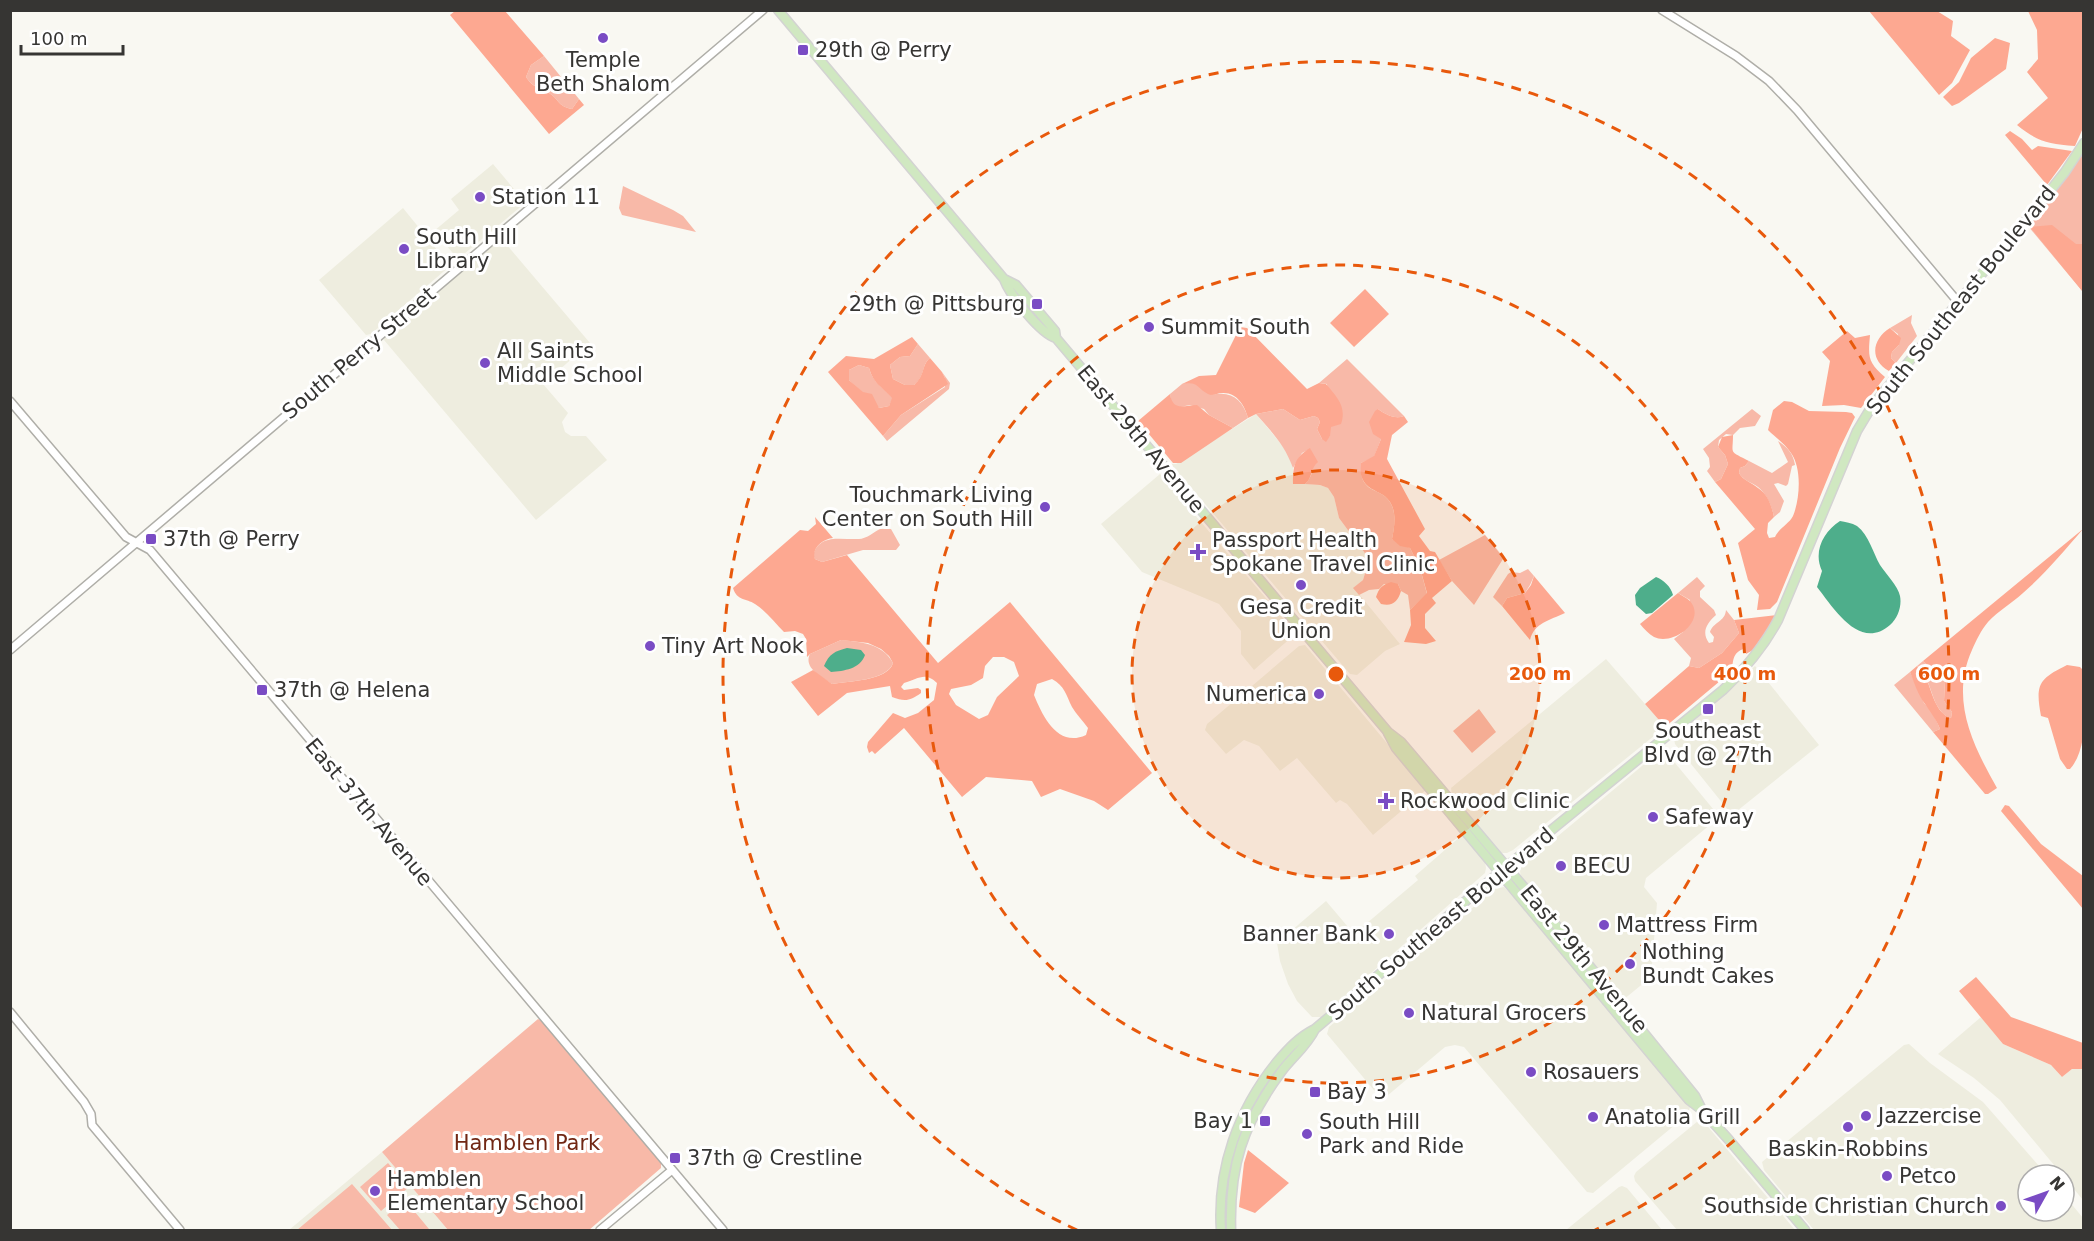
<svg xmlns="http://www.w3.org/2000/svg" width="2094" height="1241" font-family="'DejaVu Sans',sans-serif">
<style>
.built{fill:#eeeddf}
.green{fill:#f8b9a8}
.forest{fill:#fda891;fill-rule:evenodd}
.water{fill:#4eae8b}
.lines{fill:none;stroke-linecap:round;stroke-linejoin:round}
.minor-casing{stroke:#afaea8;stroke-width:10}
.major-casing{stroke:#d3d3d2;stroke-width:11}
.minor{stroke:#fff;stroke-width:7}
.major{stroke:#d0e8c1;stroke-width:8}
.ring{fill:none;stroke:#e8590c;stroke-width:3;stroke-dasharray:10 8}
.poi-dot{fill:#7a4cc4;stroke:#fff;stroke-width:2}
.labels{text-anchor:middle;stroke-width:6;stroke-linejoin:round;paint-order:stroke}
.poi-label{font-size:21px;fill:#363533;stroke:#fff;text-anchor:start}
.street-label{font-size:21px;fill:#363533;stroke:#fff}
.park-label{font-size:21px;fill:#712714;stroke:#fff}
.centre{fill:#e8590c;stroke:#fff;stroke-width:3}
.ring-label{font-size:18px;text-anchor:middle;font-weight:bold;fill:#e8590c;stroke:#fff;stroke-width:6;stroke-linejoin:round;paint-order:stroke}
</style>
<rect width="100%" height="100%" fill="#f9f8f2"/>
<path class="built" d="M493 164 524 201V204L458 259 434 231 459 210 451 199Z
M403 208 450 266 371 334 366 335 319 280Z
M501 238 590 343 543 384 568 413 562 422 565 432 571 436H586L607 460 536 520 384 340 385 336Z
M1256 414 1287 451 1293 468V483L1320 485 1328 488 1334 497 1339 518 1367 556 1366 570 1363 580 1354 588 1400 644 1385 651 1357 675 1350 674 1171 464H1176Z
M1160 474 1293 630 1292 637 1254 670 1241 654V631L1219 604 1142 572 1101 524Z
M1305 645 1426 790 1373 835 1347 804 1340 800 1336 803 1297 758 1280 771 1259 746 1244 740 1226 754 1205 730 1207 724 1299 646Z
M1606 659 1665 727 1513 850 1507 853H1502L1452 795 1451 788Z
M1755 666 1819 745 1732 815 1675 744 1674 739Z
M1660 751 1666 752 1723 821 1711 824 1646 878 1644 887 1657 903 1651 977 1623 1000 1521 878 1520 871 1522 866Z
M1462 835 1485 862 1486 868 1485 873 1321 1017H1312L1297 1001 1288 984 1280 961 1277 943 1326 901 1354 934 1418 880 1415 876Z
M1504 887 1509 892 1690 1107 1688 1114 1593 1193 1587 1192 1464 1047 1455 1045 1445 1047 1387 1096 1382 1098 1378 1095 1327 1034 1329 1027 1495 889Z
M1981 1017 2003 1044 2051 1065 2062 1077 2072 1069H2083V1200L2000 1100 1974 1078 1938 1054Z
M1909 1044 1930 1063 1983 1102 2047 1175H2028V1211H2064V1195L2083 1218V1230H1814L1764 1170 1762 1162 1904 1045Z
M1698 1121 1704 1122 1795 1230H1677L1635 1181 1634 1176 1636 1172Z
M382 1152 448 1230H289Z
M1622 1186 1627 1188 1662 1230H1566L1619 1187Z"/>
<path class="green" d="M544 56 579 99 572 109C557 106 560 100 549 93 539 86 534 89 526 77L531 65Z
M2083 154V292L2028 226Z
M623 186 673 210 683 216 696 232 622 215 619 208Z
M1912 315 1911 323 1917 336 1896 363 1891 358 1892 352 1899 345 1898 334 1890 328Z
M918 344 930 358C921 365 926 375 914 385H905L893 379 890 365 900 357 910 356Z
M1347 359 1404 416C1395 420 1385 414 1378 409L1381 439 1374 457 1361 463C1361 467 1361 474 1362 478 1366 489 1375 490 1383 495 1398 505 1395 525 1392 539L1410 548 1420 568 1427 594 1410 610 1408 595 1401 591 1398 584H1384L1379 589 1369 590 1359 595 1353 588 1363 580 1366 570 1369 573 1371 553 1367 556 1339 518 1334 497 1328 488 1320 485 1305 484C1314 476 1315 460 1310 449L1302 453 1293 468C1285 445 1271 431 1256 414L1283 409 1300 420 1314 416 1318 418 1320 422 1317 429 1322 439 1330 436 1327 384 1319 383Z
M859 365 869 368C873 383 883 387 893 398L889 406 879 408 849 380V370Z
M942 372 950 383 949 389 887 441 883 436 901 415 945 387V378Z
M1190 382 1198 385 1212 395C1231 390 1243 400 1248 418L1233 428 1209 415 1204 409 1190 405 1180 407 1175 406 1171 402 1170 394 1182 384Z
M1752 409 1761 416 1755 426 1740 428 1733 435 1726 434 1719 440 1718 447 1725 455 1728 464 1721 479 1715 482 1707 471 1710 467 1709 458 1703 449Z
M1778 441C1788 448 1793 453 1795 465L1792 466 1788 484 1786 486 1778 483 1774 484 1784 501 1780 512 1774 517C1772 507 1767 494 1758 487 1751 482 1744 481 1739 473L1740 468 1745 466 1749 461 1772 473 1788 462Z
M880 529H891L900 545 896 550H863L822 562 815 559 813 555C820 533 841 540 859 539 866 539 874 532 880 529Z
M1485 535 1502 556 1503 559 1474 605 1452 581 1439 560Z
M1528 569 1534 576 1530 585 1525 593 1507 598 1502 606 1493 597 1508 574 1511 572 1520 573Z
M1697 577 1705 586 1700 591V597L1714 610 1716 615C1707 623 1701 632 1709 643L1713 642 1714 637 1710 632C1713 622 1725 622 1726 610L1734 620 1739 633 1722 653 1699 668 1689 666 1691 658 1674 639 1683 632 1690 600 1678 593Z
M841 640C861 642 882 643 893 663 887 681 848 681 832 684 822 677 803 668 810 654Z
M1923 661 1932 669 1941 673 1945 682 1944 701 1952 712 1951 718C1935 713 1933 692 1926 678 1924 674 1920 670 1917 666Z
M1910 672 1924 703 1933 713 1940 729 1933 732 1894 685Z
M1479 709 1496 732 1472 753 1453 731Z
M538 1019 542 1021 661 1163V1168L589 1230H448L382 1152Z
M388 1163 409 1187 381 1211 360 1187Z
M352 1184 392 1230H297Z
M405 1200 429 1229 428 1230H400L387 1215Z"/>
<path class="forest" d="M455 11H505L544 56 531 65 526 77C534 89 538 86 549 93 560 100 557 106 572 109L579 99 584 105 549 134 450 15Z
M1869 11H1937L1953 21 1951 36 1970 50 1952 83 1939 95Z
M2028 11H2083V128L2075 146C2048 144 2038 142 2017 125L2048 98 2027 72 2038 59 2037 30Z
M1995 38 2010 43 2006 69 1959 103 1952 106 1943 97 1959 82 1971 58Z
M2010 131 2022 139 2032 150 2038 146 2072 151 2047 185 2005 135Z
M2052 225 2076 244H2083V292L2030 227Z
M1365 289 1389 314 1354 347 1330 323Z
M1240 327 1247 328 1307 389 1319 383 1326 384C1337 397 1347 407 1341 424L1331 427 1330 436 1326 442 1322 439 1317 429 1320 422 1318 418 1314 416 1300 420 1283 409 1256 414 1248 418C1245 406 1237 392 1222 393 1217 393 1213 397 1208 394 1196 388 1199 381 1182 384L1199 376 1216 375Z
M1890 328 1901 338 1899 345 1892 352 1891 358 1896 363 1889 371C1869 360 1872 339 1890 328Z
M1847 331 1855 338 1870 335C1868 358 1868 362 1885 377L1861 408 1844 405 1822 406 1830 361 1822 352Z
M912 337 918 344 910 356 900 357 890 365 893 379 905 385H914C926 374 921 365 930 358L942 372 948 384 901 415 883 436 828 372 846 356 874 359ZM859 365 869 368C874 385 882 386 892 398L889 406 879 408 872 394 863 392 849 380V370Z
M1170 394C1173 412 1184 405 1197 405L1209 415 1233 428 1181 463H1173L1138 421Z
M1784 401 1792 402 1809 411 1846 412 1852 413 1855 417 1840 448 1777 602 1770 609 1757 610 1759 595 1748 580 1738 543 1755 529 1715 482 1721 479 1728 464 1725 455 1718 447 1722 437 1733 435C1733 455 1728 450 1749 461L1745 466 1740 468 1739 473C1744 481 1751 482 1758 488 1768 494 1772 507 1774 517L1768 523 1767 533 1769 538 1775 537C1779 528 1789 524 1793 516 1800 499 1802 468 1791 453 1785 444 1775 437 1768 430L1773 410Z
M1378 409C1385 414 1395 420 1404 416L1408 422 1392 435 1387 459 1425 529 1419 536 1430 551 1435 552 1452 581 1432 598 1436 603 1425 614V628L1436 641 1426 644 1404 642 1411 625 1410 610 1427 593 1420 568 1410 548 1400 546 1392 539C1395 524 1398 505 1383 495 1375 490 1366 488 1362 478 1360 474 1361 467 1361 463L1374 456 1381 439 1373 434 1369 422 1375 411Z
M1310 448 1318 462C1310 468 1313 478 1305 484H1293C1293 466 1294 458 1310 448Z
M815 517 833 538C823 539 811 548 815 559L822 562 847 555 938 663 1010 602 1152 773 1108 810 1094 801 1060 789 1041 797 1032 781 986 777 962 797 904 728 875 754 872 751 869 753 867 747 868 742 893 713 905 718 918 713 934 700 937 683C925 671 918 679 904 683L901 687 904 690 918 688 921 690V693C910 701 905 702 892 697L890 686 847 693 818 716 791 682 813 670 832 684C848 681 888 681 893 663L889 656 881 649 868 643 841 640 810 654 807 657 806 639 803 634 795 631 784 632C775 623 766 611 755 604 746 598 737 601 733 588L800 530 808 531 816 524ZM993 657H1004L1014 662 1019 676 997 697 988 715 979 719 956 705 949 694 951 689 971 685 983 678 985 666ZM1052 679C1065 686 1066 695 1072 707 1076 714 1083 721 1088 728L1086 735C1058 748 1043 717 1034 695L1037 684Z
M2083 529C2064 551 2045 574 2023 593 2012 603 1998 611 1988 622 1981 630 1976 641 1972 650 1950 699 1972 744 1997 788L1988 794H1985L1933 732 1940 729C1936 719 1931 713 1925 704 1918 695 1914 682 1910 672L1917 666C1920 670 1924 674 1926 678 1932 691 1935 713 1951 718L1952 712 1944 701 1945 682 1941 673 1932 669 1923 661Z
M1534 576 1565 613C1550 620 1534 623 1530 640L1502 606 1507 598 1525 593 1531 585Z
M1391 582 1398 584 1401 591C1398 601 1393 607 1381 604L1376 597C1379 588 1382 585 1391 582Z
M1678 593C1681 595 1687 598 1690 601 1707 621 1673 646 1654 637 1649 634 1644 629 1640 624Z
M1777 615 1753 650 1746 654 1744 649C1733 652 1733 660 1732 671L1665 727 1645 704 1689 666 1699 668 1722 653 1739 633 1734 620Z
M2067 665 2080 667 2084 671C2084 699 2090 747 2070 769H2067L2060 759 2048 718 2041 716C2035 684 2039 679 2067 665Z
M2005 805 2009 806 2041 844 2083 876V909L2001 811Z
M1976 977 2011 1017 2083 1043V1069H2072L2062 1077 2051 1065 2003 1044 1959 991Z
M1248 1150 1289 1183 1255 1213 1239 1207 1244 1163Z"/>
<path class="water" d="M1840 521C1845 522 1852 523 1857 526 1869 535 1873 553 1880 565 1886 574 1898 586 1900 596 1902 606 1898 618 1890 625 1860 651 1835 610 1817 587L1822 571C1813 552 1823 532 1840 521Z
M1656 577C1664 580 1671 587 1673 595L1652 613 1646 614 1636 605 1635 595 1640 588Z
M847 648 861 650 865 655C860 669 844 671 831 672L824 666C829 654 835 651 847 648Z"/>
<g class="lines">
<defs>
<path id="minor" d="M1662 10 1736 56 1769 81 1797 110 1958 302
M10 401 126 537 150 550 723 1230
M10 650 763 10
M10 1012 84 1102 91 1114 92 1125 180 1230
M600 1230 672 1170"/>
<path id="major" d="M778 10 1004 279C1010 295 1040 333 1056 338
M1004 279 1016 285 1055 331 1056 338 1388 732 1401 742 1566 937 1695 1096 1702 1110
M1388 733 1396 748 1689 1100 1702 1110 1729 1140 1805 1230
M1221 1230C1217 1169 1238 1110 1277 1062 1288 1049 1299 1037 1315 1029L1500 872 1723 690C1745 669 1763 648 1778 620L1857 431 1872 406 2034 211 2065 172 2084 143
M1231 1230C1229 1166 1243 1124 1281 1072 1292 1057 1307 1046 1315 1029"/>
</defs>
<use href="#minor" class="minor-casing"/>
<use href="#major" class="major-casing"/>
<use href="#minor" class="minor"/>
<use href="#major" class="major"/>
</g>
<circle cx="1336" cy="674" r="204" fill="#e8590c" fill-opacity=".12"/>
<g class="ring">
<circle cx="1336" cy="674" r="204"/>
<circle cx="1336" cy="674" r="409"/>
<path d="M1077 1230A613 613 0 1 1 1595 1230"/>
</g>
<g class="poi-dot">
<circle cx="603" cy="38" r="6"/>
<rect x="797" y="44" width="12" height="12" rx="3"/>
<circle cx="480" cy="197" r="6"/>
<circle cx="404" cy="249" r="6"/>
<rect x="1031" y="298" width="12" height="12" rx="3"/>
<circle cx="1149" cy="327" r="6"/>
<circle cx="485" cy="363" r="6"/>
<circle cx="1045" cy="507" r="6"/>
<rect x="145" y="533" width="12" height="12" rx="3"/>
<path d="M1195 543h6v6h6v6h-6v6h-6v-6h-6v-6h6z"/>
<circle cx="1301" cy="585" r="6"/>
<circle cx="650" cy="646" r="6"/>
<rect x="256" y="684" width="12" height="12" rx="3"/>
<circle cx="1319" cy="694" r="6"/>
<rect x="1702" y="703" width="12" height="12" rx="3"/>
<path d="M1383 792h6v6h6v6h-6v6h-6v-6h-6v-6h6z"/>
<circle cx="1653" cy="817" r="6"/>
<circle cx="1561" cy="866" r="6"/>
<circle cx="1604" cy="925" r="6"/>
<circle cx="1389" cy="934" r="6"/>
<circle cx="1630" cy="964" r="6"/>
<circle cx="1409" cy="1013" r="6"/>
<circle cx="1531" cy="1072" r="6"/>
<rect x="1309" y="1086" width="12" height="12" rx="3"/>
<circle cx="1866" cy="1116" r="6"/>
<circle cx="1593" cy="1117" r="6"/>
<rect x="1259" y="1115" width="12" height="12" rx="3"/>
<circle cx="1848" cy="1127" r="6"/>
<circle cx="1307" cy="1134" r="6"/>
<rect x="669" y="1152" width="12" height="12" rx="3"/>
<circle cx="1887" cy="1176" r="6"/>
<circle cx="375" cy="1191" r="6"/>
<circle cx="2001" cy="1206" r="6"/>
</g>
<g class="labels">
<g class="poi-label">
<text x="815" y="57">29th @ Perry</text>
<text x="603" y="67" text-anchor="middle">Temple<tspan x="603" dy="24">Beth Shalom</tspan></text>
<text x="492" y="204">Station 11</text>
<text x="416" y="244">South Hill<tspan x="416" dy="24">Library</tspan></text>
<text x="1025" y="311" text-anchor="end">29th @ Pittsburg</text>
<text x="1161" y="334">Summit South</text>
<text x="497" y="358">All Saints<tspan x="497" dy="24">Middle School</tspan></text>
<text x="1033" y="502" text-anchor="end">Touchmark Living<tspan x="1033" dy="24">Center on South Hill</tspan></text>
<text x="163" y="546">37th @ Perry</text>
<text x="1212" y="547">Passport Health<tspan x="1212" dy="24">Spokane Travel Clinic</tspan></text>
<text x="1301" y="614" text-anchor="middle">Gesa Credit<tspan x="1301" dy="24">Union</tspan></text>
<text x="662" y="653">Tiny Art Nook</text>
<text x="274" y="697">37th @ Helena</text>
<text x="1307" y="701" text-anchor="end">Numerica</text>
<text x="1708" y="738" text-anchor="middle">Southeast<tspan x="1708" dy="24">Blvd @ 27th</tspan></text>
<text x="1400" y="808">Rockwood Clinic</text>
<text x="1665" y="824">Safeway</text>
<text x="1573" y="873">BECU</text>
<text x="1616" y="932">Mattress Firm</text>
<text x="1377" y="941" text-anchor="end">Banner Bank</text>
<text x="1642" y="959">Nothing<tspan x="1642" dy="24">Bundt Cakes</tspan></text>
<text x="1421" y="1020">Natural Grocers</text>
<text x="1543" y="1079">Rosauers</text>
<text x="1327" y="1099">Bay 3</text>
<text x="1878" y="1123">Jazzercise</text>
<text x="1605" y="1124">Anatolia Grill</text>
<text x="1253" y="1128" text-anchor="end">Bay 1</text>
<text x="1319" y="1129">South Hill<tspan x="1319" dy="24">Park and Ride</tspan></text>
<text x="1848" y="1156" text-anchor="middle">Baskin-Robbins</text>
<text x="687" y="1165">37th @ Crestline</text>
<text x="1899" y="1183">Petco</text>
<text x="387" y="1186">Hamblen<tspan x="387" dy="24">Elementary School</tspan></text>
<text x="1989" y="1213" text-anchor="end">Southside Christian Church</text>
</g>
<g class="street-label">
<text transform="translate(1961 300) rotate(-51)" y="7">South Southeast Boulevard</text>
<text transform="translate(359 353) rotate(-40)" y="7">South Perry Street</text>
<text transform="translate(1141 439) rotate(50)" y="7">East 29th Avenue</text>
<text transform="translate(369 812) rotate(50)" y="7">East 37th Avenue</text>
<text transform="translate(1441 924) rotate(-40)" y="7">South Southeast Boulevard</text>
<text transform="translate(1584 959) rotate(50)" y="7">East 29th Avenue</text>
</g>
<g class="park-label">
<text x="527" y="1150">Hamblen Park</text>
</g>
</g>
<circle cx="1336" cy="674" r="9" class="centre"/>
<g class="ring-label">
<text x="1540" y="680">200 m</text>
<text x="1745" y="680">400 m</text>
<text x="1949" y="680">600 m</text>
</g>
<rect width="2094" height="1241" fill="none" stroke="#363533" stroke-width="24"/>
<g transform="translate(2046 1193) rotate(50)"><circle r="28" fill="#ffffff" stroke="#afaead" stroke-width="1.5"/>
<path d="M0-4.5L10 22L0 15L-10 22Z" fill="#7a4cc4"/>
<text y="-9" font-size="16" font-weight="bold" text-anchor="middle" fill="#363533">N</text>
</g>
<path d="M21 45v9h102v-9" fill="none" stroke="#363533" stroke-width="3"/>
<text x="30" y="45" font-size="18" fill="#363533" stroke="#ffffff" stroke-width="4.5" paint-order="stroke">100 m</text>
</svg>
